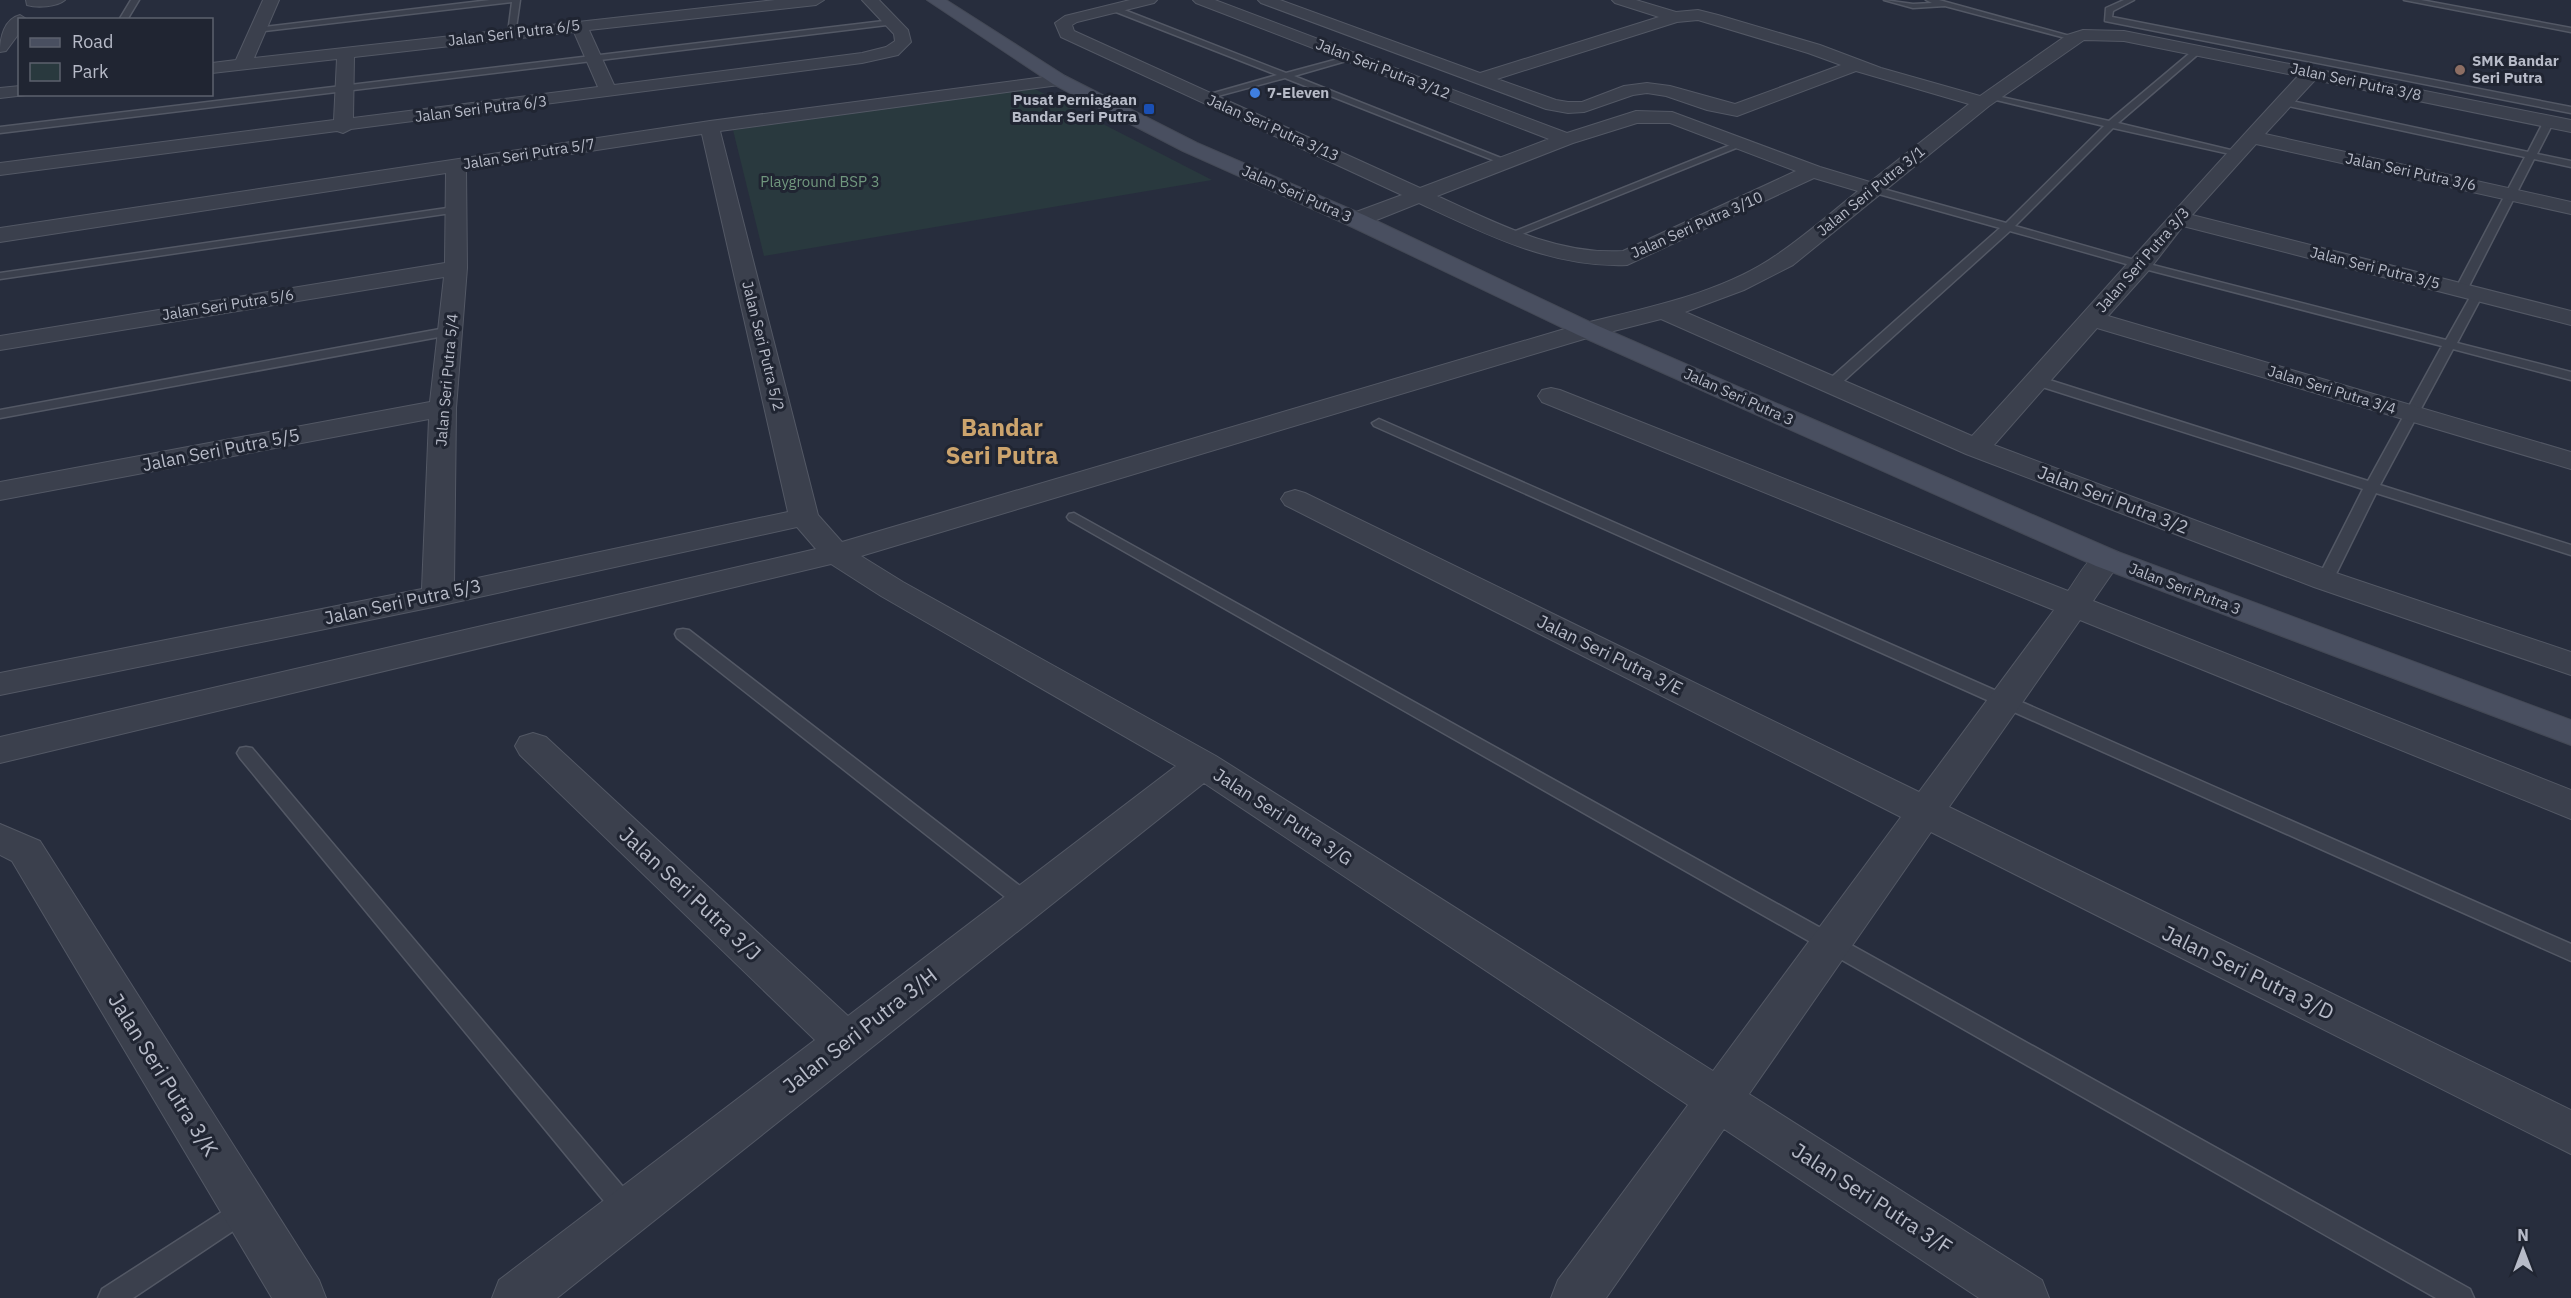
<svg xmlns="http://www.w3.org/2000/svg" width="2571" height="1298" font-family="'IBM Plex Sans',sans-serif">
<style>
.green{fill:#29393e}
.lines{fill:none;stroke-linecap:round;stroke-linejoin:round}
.lane-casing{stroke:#535865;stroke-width:3}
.street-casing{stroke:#535865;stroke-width:2}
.secondary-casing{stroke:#444956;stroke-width:2}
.lane{fill:#3b404d;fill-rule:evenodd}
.street{fill:#3b404d;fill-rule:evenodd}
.secondary{fill:#494f60;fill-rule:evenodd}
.education-dot{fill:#8d6e63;stroke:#202532;stroke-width:2}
.shop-dot{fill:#3f7fe0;stroke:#202532;stroke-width:2}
.transit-dot{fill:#1a4fb4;stroke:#202532;stroke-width:2}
.labels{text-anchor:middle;stroke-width:6;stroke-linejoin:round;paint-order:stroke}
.far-street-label{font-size:15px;fill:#b7bbc8;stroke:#202532}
.far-poi-label{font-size:15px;font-weight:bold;fill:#b7bbc8;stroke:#202532;text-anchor:start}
.far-park-label{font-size:15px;fill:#70977e;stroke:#202532}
.street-label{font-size:18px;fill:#b7bbc8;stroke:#202532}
.near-street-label{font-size:21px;fill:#b7bbc8;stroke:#202532}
.district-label{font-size:24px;font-weight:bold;fill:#cca46d;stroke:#202532}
</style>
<rect width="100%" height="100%" fill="#272d3d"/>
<path class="green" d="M1033 88 1212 180 764 256 733 130Z"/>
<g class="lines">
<defs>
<path id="lane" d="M131 0H139L127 20H119Z
M490 0H520L515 35 508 33 512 2 256 32 252 30 256 28Z
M1884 0 1913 4 1932 3 1926 0H1939L2077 38 2073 40 1945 6 1913 8Z
M2124 0H2134L2113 11 2112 17 2571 107V113L2105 21 2106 8Z
M2404 0H2421L2571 28V32Z
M1114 6 1286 73 1353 55V59L1294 76 1511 162 1503 164 1285 78 1203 100V96L1277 75 1111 10 1110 8Z
M892 20 896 22 895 24 0 133V127Z
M2196 48 2203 50 2118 123 2239 152V156L2113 128 2015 226 2145 263 2446 340 2473 292H2481L2483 294 2457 343 2571 372V380L2453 349 2380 485 2571 545V555L2376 493 2333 580 2325 585 2319 583 2317 580 2363 489 2033 384 2032 381 2038 377 2043 378 2368 481 2442 346 2137 267 2010 231 1836 388H1826L1825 385 1826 382 2000 228 1868 191V187H1876L2006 223 2104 126 1988 98V94L2109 121Z
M2282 99 2528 152 2544 121 2549 118 2554 121 2537 154 2571 161V167L2534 159 2467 290 2461 293 2455 290 2525 157 2279 104V100Z
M1738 142 1746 144 1512 238H1504L1503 236Z
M454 207 458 208V212L0 279V273Z
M451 327 457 331 455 334 0 418V410Z
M1379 419 2571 944V961L1374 426 1372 423Z
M1074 513 2470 1289 2474 1298H2436L1069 520 1067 517 1069 514Z
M683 629 689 630 1033 896 1036 902 1033 908 1026 910 1019 908 677 638 675 634 677 630Z
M246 747 252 748 635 1201 638 1209 635 1217 626 1221 617 1217 240 758 237 753 240 748Z
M245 1197 254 1201 257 1209 254 1217 133 1298H98L102 1289Z"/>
<path id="street" d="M26 0H65C57 7 37 8 27 5Z
M263 0H279L254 58 775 0H824L816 5 589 30 614 85 862 53 886 47 895 41 894 34 862 0H879L908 30 911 42 898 55 862 63 351 129 343 133 337 131 0 175V163L334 120 337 59 212 73V63L236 60ZM574 32 598 87 353 118 354 57Z
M1130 0H1157L1154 3 1077 22 1072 25 1074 31 1420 188 1549 139 1196 3 1193 0H1215L1567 133 1636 111 1672 112 1820 167 1870 182 1969 104 1856 71 1737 116 1707 110 1666 96 1647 93 1633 95 1584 112 1568 113 1546 109 1261 3 1258 0H1280L1480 73 1659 17 1615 3 1612 0H1636L1676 12 1698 10 1718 15 1820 45 1881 68 1980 96 2067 35 2083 30 2124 31 2571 120V132L2315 80 2265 134 2571 202V214L2256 144 2192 215 2571 311V325L2183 226 2149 270 2108 316 2571 452V469L2097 328 1994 445 2336 573 2571 652V675L2314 587 1966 454 1661 319 1594 336 861 556 903 582 1216 756 1713 1071 1901 817 1285 505 1281 499 1285 493 1295 490 1305 493 1919 792 2054 610 1542 402 1538 396 1542 390 1551 388 1560 390 2068 591C2082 572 2091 546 2118 552L2122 559 2093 601 2571 790V819L2080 620 1949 807 2571 1110V1154L1931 832 1749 1094 2042 1280 2049 1298H1979L1724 1129 1606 1298H1551L1558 1280 1688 1105 1204 783 557 1298H492L499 1280 815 1040 520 755 515 746 520 737 533 733 546 737 848 1016 1176 766 881 596 831 564 0 763V737L816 549 797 527 438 606 0 695V673L422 589 429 419 0 500V482L430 402 444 277 0 350V336L445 263 446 173 0 242V228L710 121 1059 75 1065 76 1068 80 1065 84 1059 85 720 131 818 515 842 542 1578 325C1644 308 1722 294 1778 254 1806 235 1832 212 1858 191L1814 178 1627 265C1552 268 1485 234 1419 203L1364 225 1356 226 1348 225 1345 220 1348 215 1402 195 1061 37 1055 23 1065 16ZM1698 20 1808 53 1841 65 1735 104 1670 86 1647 83 1624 86 1582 102H1568L1556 100 1497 79 1677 22ZM2084 40 2124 41 2298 76C2188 194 2081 317 1972 436L1685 312 1744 290 1793 265 1989 106ZM1637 123H1670L1796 171 1623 251C1556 255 1497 223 1437 196L1573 143ZM702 134 788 512 454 583 456 408 467 268 466 170Z
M20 15 28 20H20V32L6 51 0 52C0 38 4 19 20 15Z
M20 86V94L26 95 0 98V88Z
M0 824 40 841 319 1280 326 1298H272L12 861 0 855Z"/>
<path id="secondary" d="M927 0H946L1065 76 1197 143 1364 215 1596 325 2118 552 2571 720V745L2096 566 1578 335 1348 225 1183 151 1053 84Z"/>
</defs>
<use href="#lane" class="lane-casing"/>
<use href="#street" class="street-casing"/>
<use href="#secondary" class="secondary-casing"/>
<use href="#lane" class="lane"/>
<use href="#street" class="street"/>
<use href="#secondary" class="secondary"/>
</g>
<circle class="education-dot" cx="2460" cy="70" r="6"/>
<circle class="shop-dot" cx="1255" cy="93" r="6"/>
<rect class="transit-dot" x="1143" y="103" width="12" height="12" rx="3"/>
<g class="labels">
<g class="far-street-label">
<text transform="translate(514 33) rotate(-7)" y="5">Jalan Seri Putra 6/5</text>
<text transform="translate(1383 69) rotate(21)" y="5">Jalan Seri Putra 3/12</text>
<text transform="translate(2356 82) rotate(12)" y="5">Jalan Seri Putra 3/8</text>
<text transform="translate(481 109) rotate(-7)" y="5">Jalan Seri Putra 6/3</text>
<text transform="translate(1273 128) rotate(24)" y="5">Jalan Seri Putra 3/13</text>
<text transform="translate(529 154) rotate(-9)" y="5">Jalan Seri Putra 5/7</text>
<text transform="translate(2411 172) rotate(12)" y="5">Jalan Seri Putra 3/6</text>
<text transform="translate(1871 191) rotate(-39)" y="5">Jalan Seri Putra 3/1</text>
<text transform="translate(1297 194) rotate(24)" y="5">Jalan Seri Putra 3</text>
<text transform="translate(1697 225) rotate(-24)" y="5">Jalan Seri Putra 3/10</text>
<text transform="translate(2143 260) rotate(-49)" y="5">Jalan Seri Putra 3/3</text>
<text transform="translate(2375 268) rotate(14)" y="5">Jalan Seri Putra 3/5</text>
<text transform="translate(228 305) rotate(-9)" y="5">Jalan Seri Putra 5/6</text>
<text transform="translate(763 346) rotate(76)" y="5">Jalan Seri Putra 5/2</text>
<text transform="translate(447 380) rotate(-85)" y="5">Jalan Seri Putra 5/4</text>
<text transform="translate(2332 390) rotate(17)" y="5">Jalan Seri Putra 3/4</text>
<text transform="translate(1739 397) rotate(24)" y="5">Jalan Seri Putra 3</text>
<text transform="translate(2185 589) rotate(21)" y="5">Jalan Seri Putra 3</text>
</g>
<g class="far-poi-label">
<text x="2472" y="66">SMK Bandar<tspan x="2472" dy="17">Seri Putra</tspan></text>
<text x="1267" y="98">7-Eleven</text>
<text x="1137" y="105" text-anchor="end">Pusat Perniagaan<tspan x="1137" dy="17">Bandar Seri Putra</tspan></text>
</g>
<g class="far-park-label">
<text x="820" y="187">Playground BSP 3</text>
</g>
<g class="street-label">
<text transform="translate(221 450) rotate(-11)" y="6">Jalan Seri Putra 5/5</text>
<text transform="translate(2113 500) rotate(21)" y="6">Jalan Seri Putra 3/2</text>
<text transform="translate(403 602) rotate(-12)" y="6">Jalan Seri Putra 5/3</text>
<text transform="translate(1610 655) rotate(26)" y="6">Jalan Seri Putra 3/E</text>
<text transform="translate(1283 817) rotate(33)" y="6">Jalan Seri Putra 3/G</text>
</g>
<g class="near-street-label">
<text transform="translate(690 894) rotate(43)" y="7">Jalan Seri Putra 3/J</text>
<text transform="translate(2248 973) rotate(26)" y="7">Jalan Seri Putra 3/D</text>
<text transform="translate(860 1031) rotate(-38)" y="7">Jalan Seri Putra 3/H</text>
<text transform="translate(163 1075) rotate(58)" y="7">Jalan Seri Putra 3/K</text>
<text transform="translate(1872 1199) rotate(33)" y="7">Jalan Seri Putra 3/F</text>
</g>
<g class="district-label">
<text x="1002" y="436">Bandar<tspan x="1002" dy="28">Seri Putra</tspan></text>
</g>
</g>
<rect x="18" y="18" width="195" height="78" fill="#202532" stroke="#5c616e" stroke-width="1.5"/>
<rect x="30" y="38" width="30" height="9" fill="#494f60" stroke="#5c616e" stroke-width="1.5"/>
<text x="72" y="48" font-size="18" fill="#b7bbc8">Road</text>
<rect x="30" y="63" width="30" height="18" fill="#29393e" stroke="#5c616e" stroke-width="1.5"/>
<text x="72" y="78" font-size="18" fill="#b7bbc8">Park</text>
<g transform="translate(2523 1250)" stroke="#202532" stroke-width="4.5" paint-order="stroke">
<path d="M0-4.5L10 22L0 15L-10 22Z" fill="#b7bbc8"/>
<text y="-9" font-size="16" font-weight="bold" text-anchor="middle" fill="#b7bbc8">N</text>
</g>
</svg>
